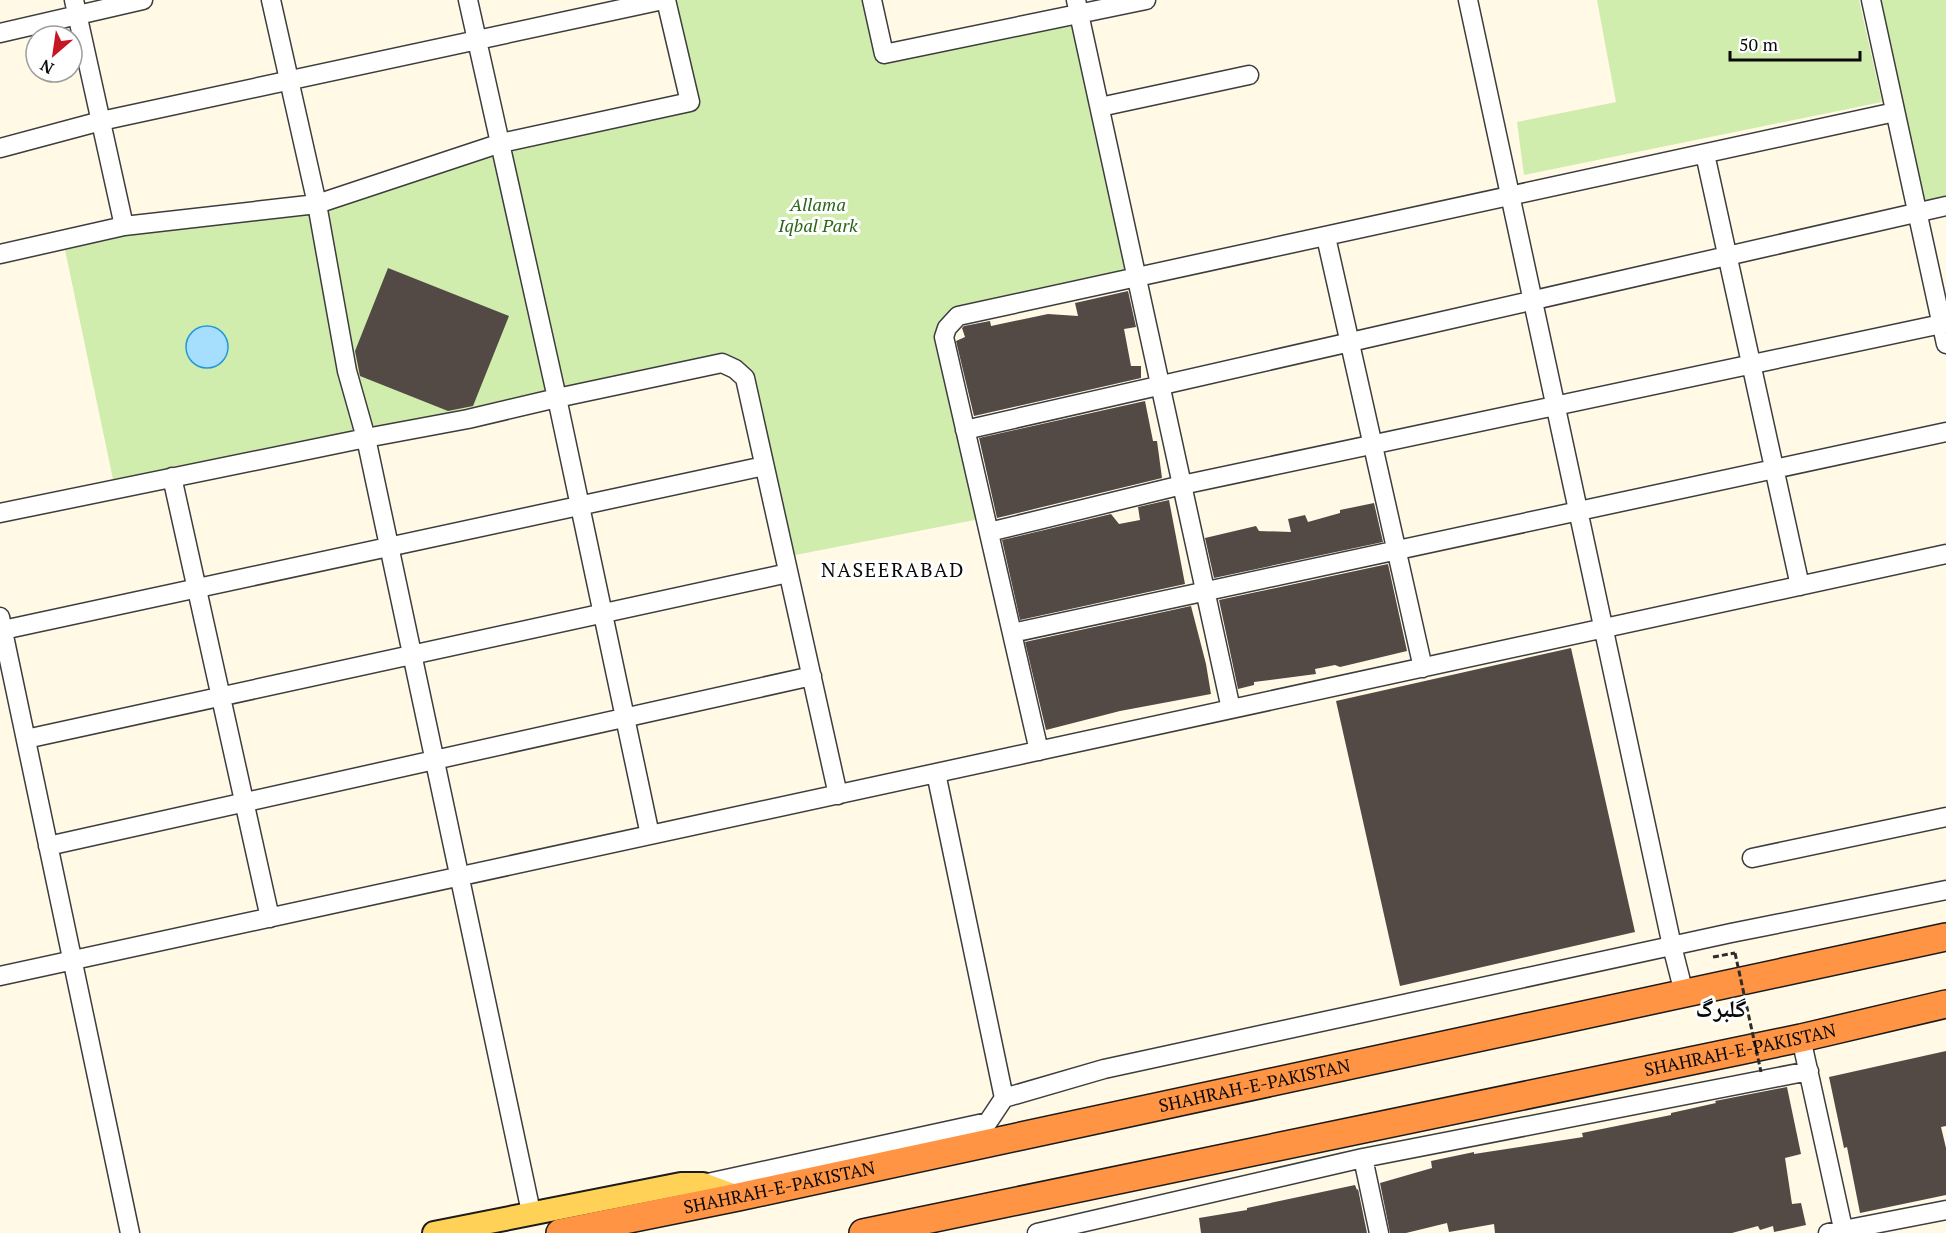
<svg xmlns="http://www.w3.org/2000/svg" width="1946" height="1233" font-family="'PT Serif','Noto Naskh Arabic',serif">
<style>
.green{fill:#d0edad}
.water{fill:#a5dffd;stroke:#2598db;stroke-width:1.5}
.building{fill:#534a45}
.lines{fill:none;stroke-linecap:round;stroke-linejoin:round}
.minor-casing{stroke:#3d3d3d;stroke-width:21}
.major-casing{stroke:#1b1b1b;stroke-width:26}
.highway-casing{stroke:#1b1b1b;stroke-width:30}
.path{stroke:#2c2c2c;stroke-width:3;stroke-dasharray:6 3;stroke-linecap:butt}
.minor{stroke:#fff;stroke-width:18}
.major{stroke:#ffd156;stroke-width:22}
.highway{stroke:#ff9444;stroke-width:27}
.path-bridge{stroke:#2c2c2c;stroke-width:3;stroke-dasharray:6 3;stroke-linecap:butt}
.labels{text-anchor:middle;stroke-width:6;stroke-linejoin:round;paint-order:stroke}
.park-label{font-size:18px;font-style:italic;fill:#296615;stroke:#fff}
.street-label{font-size:18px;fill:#0a0a0a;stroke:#fff}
.neighbourhood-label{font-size:20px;letter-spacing:1.5px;fill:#0a0a0a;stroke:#fff}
.district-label{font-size:24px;font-weight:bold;fill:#0a0a0a;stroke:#fff}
</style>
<rect width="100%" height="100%" fill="#fff9e6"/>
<path class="green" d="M666 0H872L884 53 1079 14 1137 279 947 328 985 518 785 557 735 369 115 489 63 240 317 204 501 143 690 102Z
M1597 0H1859L1882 102 1524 175 1517 122 1616 102Z
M1871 0H1946V206L1917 212Z"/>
<path class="water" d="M186 347a21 21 0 1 1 42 0a21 21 0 1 1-42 0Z"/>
<path class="building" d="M388 268 509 316 473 406 448 411 360 376 355 351Z
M1128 291 1136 327 1124 329 1131 366H1141V378L974 416 956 341 965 337 962 328 964 326 990 321 991 326 1048 314 1078 316 1075 303Z
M1145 401 1153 441H1157L1162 478 997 518 979 438Z
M1169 500 1185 584 1020 620 1002 540 1111 514 1119 524 1140 520 1138 507Z
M1374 503 1383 542 1214 578 1205 538 1256 526 1259 531 1291 532 1288 519 1305 515 1308 522 1340 513V510Z
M1388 564 1407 651 1340 667 1335 665 1315 669 1316 674 1254 682V685L1238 689 1219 600Z
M1191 606 1206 664 1211 694 1120 711 1046 730 1025 642Z
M1571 648 1635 932 1400 986 1336 701Z
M1946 1051V1126L1941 1127 1946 1148V1195L1860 1213 1847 1147 1844 1148 1829 1077Z
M1787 1087 1801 1154 1785 1158 1792 1204 1801 1203 1806 1225 1774 1232 1773 1226 1760 1230 1758 1226 1732 1233H1495L1494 1224 1449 1232 1447 1223 1406 1233H1390L1380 1183 1432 1168 1431 1161 1474 1152V1154L1583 1137 1582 1133 1671 1115V1113L1716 1103 1715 1101Z
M1355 1185 1357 1190 1358 1189 1367 1233H1201L1199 1218 1247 1210V1208Z"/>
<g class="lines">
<defs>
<path id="minor" d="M74 0 124 226
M271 0 317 204 347 371 366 438 531 1212
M468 0 557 398 650 835
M872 0 884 54 1146 0
M1076 0 1231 709
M1468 0 1672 946 1684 993
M1871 0 1946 344
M0 33 143 0
M1100 107 1249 75
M0 148 101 121 663 0
M1705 154 1800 586
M1326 237 1423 668
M0 254 124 226 317 204 501 143 690 102 666 0
M965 430 1946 206
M172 477 270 918
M0 513 366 438 468 419 557 398 722 363 735 369 745 378 838 795
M989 532 1182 485 1946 323
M0 617 130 1233
M3 630 764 466
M1012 633 1946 432
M26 739 788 573
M1039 751 944 337 947 328 958 316 1895 112
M936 773 1004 1098
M48 846 812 676
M1752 858 1946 817
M0 976 1946 554
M1801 1038 1844 1233
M1363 1158 1379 1233
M703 1184 988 1122 1004 1098 1104 1069 1731 933 1946 890
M1037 1233 1363 1158 1809 1071
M1828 1233 1946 1210"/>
<path id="major" d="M434 1233 681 1184H703L738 1197"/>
<g id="highway">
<path id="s1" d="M560 1233 738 1197 1946 937"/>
<path id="s2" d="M863 1233 1801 1038 1946 1004"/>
</g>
</defs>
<use href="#minor" class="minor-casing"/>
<use href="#major" class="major-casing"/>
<use href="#highway" class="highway-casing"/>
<path class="path" d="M1713 957 1735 953"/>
<use href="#minor" class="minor"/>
<use href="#major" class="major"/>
<use href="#highway" class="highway"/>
<path class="path-bridge" d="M1735 953 1761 1072"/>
</g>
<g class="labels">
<g class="park-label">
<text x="818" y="211">Allama<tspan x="818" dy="21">Iqbal Park</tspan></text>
</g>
<g class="street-label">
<text dy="6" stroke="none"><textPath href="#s2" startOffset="896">SHAHRAH-E-PAKISTAN</textPath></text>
<text dy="6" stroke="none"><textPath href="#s1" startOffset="710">SHAHRAH-E-PAKISTAN</textPath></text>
<text dy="6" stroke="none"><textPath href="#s1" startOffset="224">SHAHRAH-E-PAKISTAN</textPath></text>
</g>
<g class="neighbourhood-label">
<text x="893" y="577">NASEERABAD</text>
</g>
<g class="district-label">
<text x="1721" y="1017">گلبرگ</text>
</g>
</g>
<g transform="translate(54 54) rotate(209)"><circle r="28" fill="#ffffff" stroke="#9d9d9d" stroke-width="1.5"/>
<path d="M0-4.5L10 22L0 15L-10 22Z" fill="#c61523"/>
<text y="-9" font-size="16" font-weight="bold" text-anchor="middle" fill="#0a0a0a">N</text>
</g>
<path d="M1730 51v9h130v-9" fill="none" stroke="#0a0a0a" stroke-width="3"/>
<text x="1739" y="51" font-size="18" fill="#0a0a0a" stroke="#ffffff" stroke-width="4.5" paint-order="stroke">50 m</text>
</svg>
